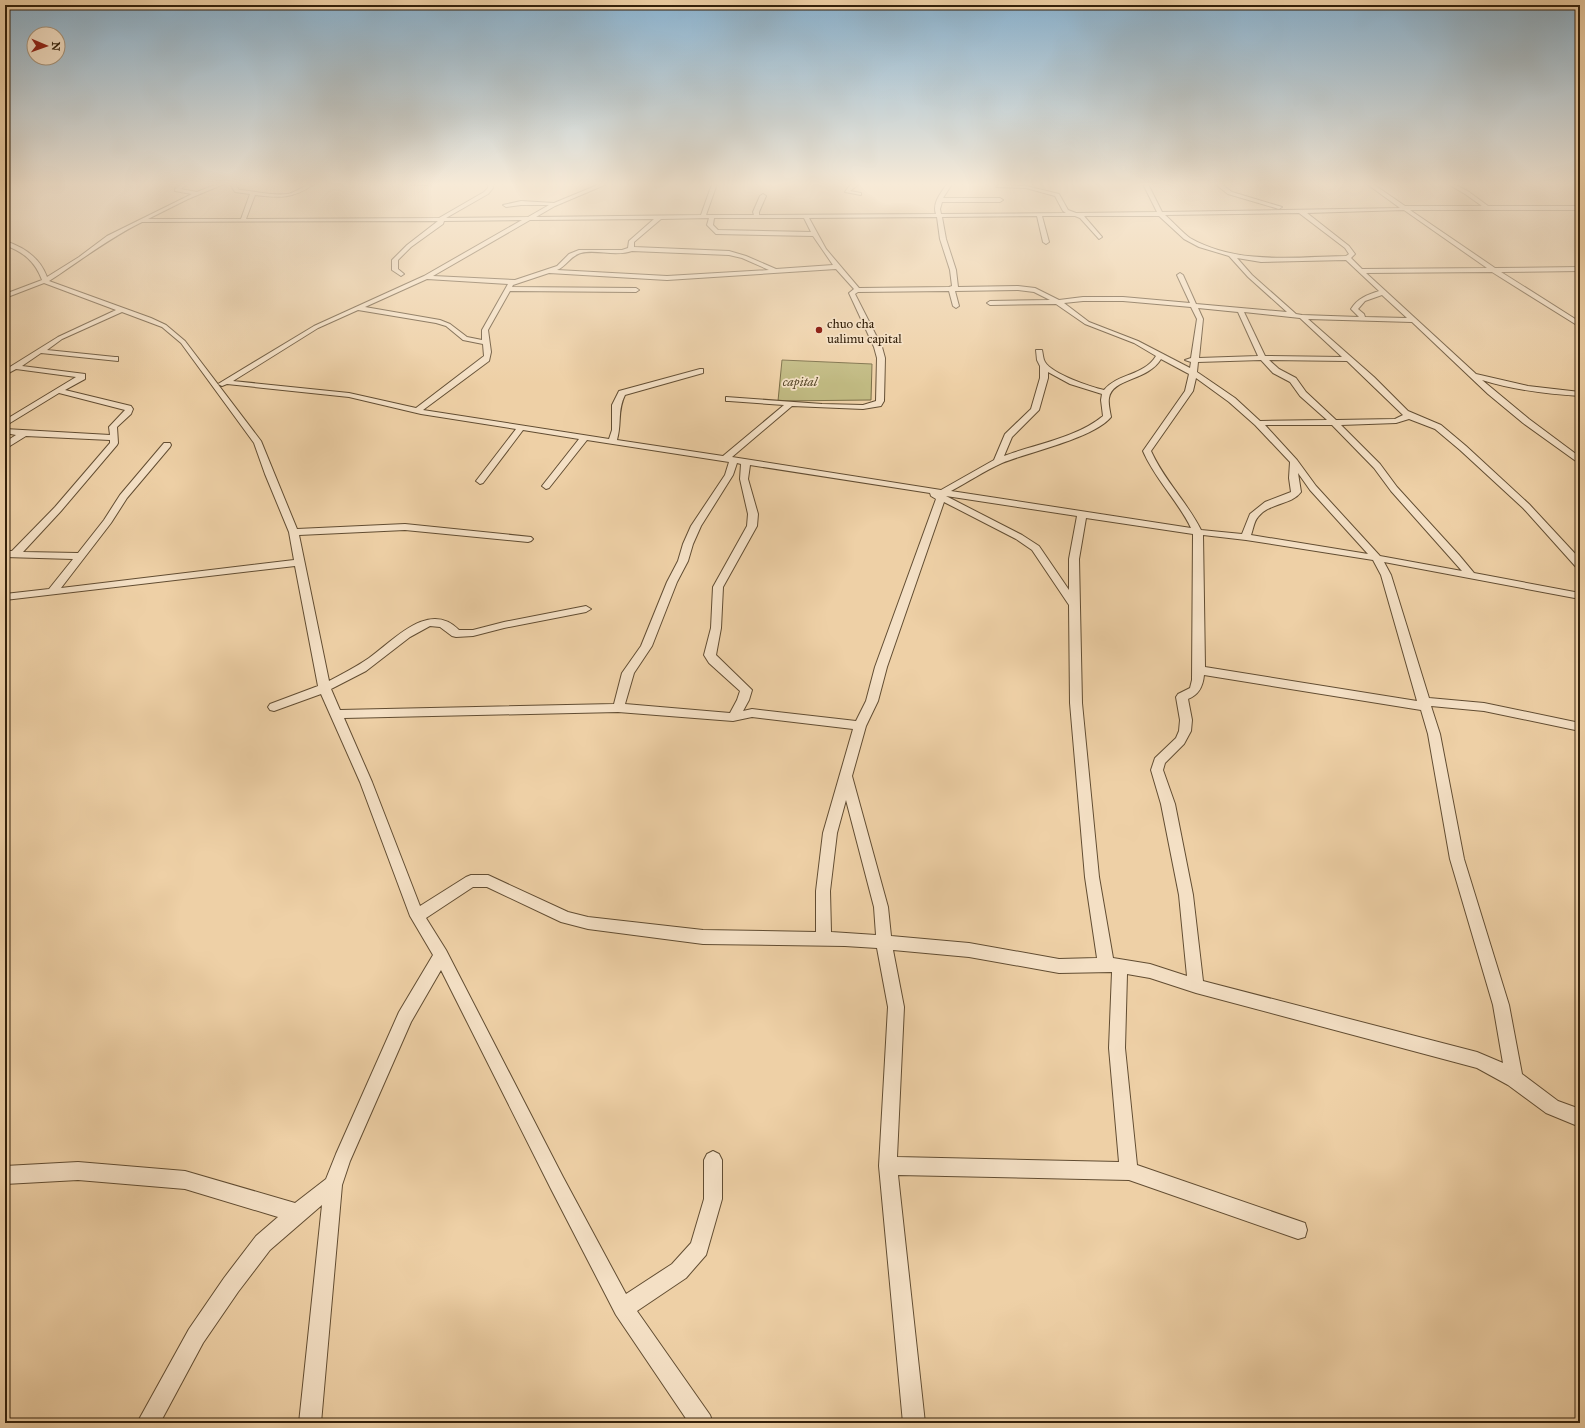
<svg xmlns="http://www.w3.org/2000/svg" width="1585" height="1428" font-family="'IM FELL Great Primer',serif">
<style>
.green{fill:#c0b981;stroke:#7a6d46}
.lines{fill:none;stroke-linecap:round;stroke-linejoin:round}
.minor-casing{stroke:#624d32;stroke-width:2}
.minor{fill:#f4e0c5;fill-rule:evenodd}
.poi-dot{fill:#8f2418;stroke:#f4e0c5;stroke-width:1.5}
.labels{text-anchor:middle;stroke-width:3.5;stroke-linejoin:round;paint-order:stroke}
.far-poi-label{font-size:13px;fill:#34210b;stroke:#f4e0c5;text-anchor:start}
.far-park-label{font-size:13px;font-style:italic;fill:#574728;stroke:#f4e0c5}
</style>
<rect width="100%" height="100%" fill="#eed0a6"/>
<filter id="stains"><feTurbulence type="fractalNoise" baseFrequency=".005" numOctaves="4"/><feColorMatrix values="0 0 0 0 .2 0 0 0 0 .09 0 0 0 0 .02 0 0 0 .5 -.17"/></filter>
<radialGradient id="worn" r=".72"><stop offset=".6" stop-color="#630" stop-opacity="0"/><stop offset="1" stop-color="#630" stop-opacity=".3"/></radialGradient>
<path class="green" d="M782 360 872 364 871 400 778 401Z"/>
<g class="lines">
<defs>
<path id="minor" d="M182 184H187L181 189 197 192 217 184H224L188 199 148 219H241L250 194 235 192 230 184H235L239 190C255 191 272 196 288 194 298 192 304 184 314 184 293 199 280 198 255 195L246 219 439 218 484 192 488 188V184H492L493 188 488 194 446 218 528 217 549 205H521L506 207 503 205 521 201 554 203 600 184H607L555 206 536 217 701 215 712 184H717L706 215H754L753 212 760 196 763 194 766 196 759 212V215L936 214C932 203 941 193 947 184H952L943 198H1000L1003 200 1000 202H942L940 209 941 214 1066 213 1063 211 1055 196 1026 188 996 187 998 185 1026 186 1059 194 1068 210 1076 213 1157 212 1143 184H1148L1162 212 1400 208 1367 184H1373L1405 206H1482L1465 194 1448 184H1454L1469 192 1488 206H1580V210H1410L1495 268 1580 267V271L1501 272 1580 322V327L1492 272 1366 273 1476 374 1528 386 1580 392V396C1547 394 1514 390 1482 380L1529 419 1580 457V464L1523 423 1488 394 1412 322 1308 319 1374 377 1408 411 1441 425 1466 446 1529 504 1580 559V568L1576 567 1523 508 1460 450 1435 429 1409 419 1396 423 1341 425 1380 464 1397 487 1459 555 1474 573 1580 593V599L1384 562 1391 575 1429 698 1484 703 1580 723V731L1484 711 1431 706 1440 734 1464 859 1509 1005 1522 1074 1558 1101 1580 1109V1127L1546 1113 1508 1085 1477 1068 1196 993 1150 978 1127 974 1125 1048 1137 1165 1305 1223 1307 1230 1305 1237 1298 1239 1129 1180 898 1175 925 1423H903L879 1166 888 1007 877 948 845 946 703 944 588 929 561 922 487 887H473L426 918 446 950 563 1177 626 1294 672 1264 691 1243 704 1199V1160L707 1154 713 1151 719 1154 722 1160V1199L706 1255 686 1278 637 1311 710 1415 713 1423H689L616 1315 551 1189 441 970 411 1022 350 1161 342 1185 321 1423H299L322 1205 270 1250 238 1292 203 1343 160 1423H137L189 1329 224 1278 256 1236 278 1217 185 1189 78 1180 5 1184V1166L78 1162 185 1171 295 1203 326 1179 336 1154 399 1012 433 955 410 916 360 782 321 694 274 711 270 710 268 707 270 704 318 686 295 566 5 600V594L49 589 73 559 5 557V551H12L55 507 110 443V440L26 436 5 449V442L16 435 5 433V429L110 435 109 427 125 410 59 393 5 426V420L76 377 16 369 5 375V370L58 337 116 310 44 283 5 298V294L42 280C35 261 23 252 5 245V241C24 247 40 258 47 277L79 257 107 236 192 194 175 191V189ZM1404 210 1487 268 1362 269 1351 258 1355 254 1349 246 1307 213ZM1299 213 1345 248 1349 254 1346 256C1295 257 1237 265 1190 238 1184 234 1172 221 1165 215ZM1037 216 1043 242 1046 244 1049 242 1042 216H1075L1080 218 1099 239 1102 237 1084 216H1159L1184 239 1199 247 1229 256 1248 277 1287 312 1196 304 1183 275 1180 273 1177 275 1190 303 1123 297H1083L1059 300 1035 288 1018 286 958 287 956 270 946 239 942 217ZM937 217 940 239 950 270 952 286 949 287 859 288 826 249 809 218ZM709 218 707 225 716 234 813 236 833 265 776 269 746 256 729 251 634 247V242L661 219ZM714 218H804L811 232 718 230 713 225ZM654 219 629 241 628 248 622 250H579L569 254 557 266 515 280 433 276 530 220ZM522 220 424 276 314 326 218 384 222 386 227 384 349 397 421 414 516 429 476 481 480 484 483 483 523 430 579 439 542 486 546 489 549 488 587 440 729 462 725 475 691 526 683 544 678 561 667 582 641 646 622 673 614 704 340 710 331 689 366 671 410 637 430 626 440 627 452 636 456 637 473 636 504 628 586 612 591 609 586 606 504 622 473 630H459C429 599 393 641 369 658 356 667 342 674 329 681L299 535 405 530 528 542 531 541 533 539 531 537 405 524 297 529 261 441 185 341 166 325 151 318 49 281C80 261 109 238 142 222L438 221 407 245 392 260V270L401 276 404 274 398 269V260L411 247 443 224 444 221ZM632 251 729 255 742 258 769 270 667 276 557 270C567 266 570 256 581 253 597 249 615 257 632 251ZM1237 258 1261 262 1346 260 1379 291C1367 295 1358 298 1351 309L1359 317 1302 315 1296 314 1252 275ZM836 269 854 289 849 293 874 347 877 358 876 401 863 405 822 404 726 397V401H729L784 405 723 456 617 440C622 423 617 411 625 395L703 373V369H700L619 391 612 405V430L609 439 423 410 489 361 491 352 488 330 510 291 636 292 639 290 636 288 512 287 513 285 549 273 667 280ZM427 279 508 284 482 330V340L467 337 450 324 440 320 365 307ZM1018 290 1034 292 1050 300 990 301 987 303 990 305 1056 304 1085 324 1134 343 1156 356C1144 376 1118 373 1104 390 1091 387 1052 374 1045 362 1043 359 1043 354 1042 350H1036L1037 360 1040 366V378L1031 409 1005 434 994 460 941 490 732 457 792 406 863 409 881 406 884 401 885 358 882 347 855 294 858 292 949 291 953 306 956 308 959 306 955 291ZM1382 295 1407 318 1365 317 1364 314 1358 309 1365 301ZM1083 301H1123L1191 307 1197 319 1191 358 1185 360 1191 362 1190 368 1138 341 1089 322 1064 303ZM1198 308 1238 312 1258 356 1199 358 1203 319ZM358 310 436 323 446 326 463 340 483 344 484 356 416 408 349 393 233 381 318 328ZM122 312 162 327 181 343 254 443 265 474 289 532 294 560 61 588 111 523 127 498 170 447 171 445 170 443H164L120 495 104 520 78 553 23 552 61 511 117 445 118 443 117 427 131 414 133 409 131 406 65 390 85 379V374L22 366 41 353 118 361V357H115L47 350 62 339ZM1244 312 1300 318 1342 357 1265 356ZM1161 359 1189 374 1185 391 1143 451C1155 479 1178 501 1191 528L951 491C968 482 984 471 1002 463 1029 452 1094 438 1111 417 1110 411 1108 404 1109 398 1112 378 1148 381 1161 359ZM1261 360 1273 373 1290 382 1300 396 1327 420 1260 421 1235 398 1197 372 1198 362ZM1269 360 1347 361 1403 415 1395 419 1336 420 1306 392 1296 378 1279 369ZM1048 372 1070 384 1102 394 1101 400 1103 416C1076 438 1036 444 1004 456L1012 437 1039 410 1048 378ZM1196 378 1229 402 1255 425 1290 462 1289 478 1291 492 1265 502 1250 514 1242 534 1201 530C1187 502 1164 480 1151 451L1193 391ZM1265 425H1332L1374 468 1391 491 1462 571 1380 556 1316 486 1297 460ZM737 463 741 464 740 479 748 514 747 526 713 587 711 628 704 655 709 663 740 691 737 700 730 713 625 704 634 673 652 646 677 582 688 561 693 544 701 526 733 475ZM750 465 930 493 931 496 936 499 875 667 866 701 856 721 752 709 743 711 749 700 752 690 716 655 721 628 723 587 757 526 758 514 748 479ZM1298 473 1310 490 1368 554 1251 535C1253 530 1254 521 1258 517 1268 503 1292 505 1301 492ZM946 496 1077 516 1069 559V590L1039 546 1022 535ZM944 502 1016 539 1032 550 1069 605 1070 703 1085 877 1097 958 1059 959 969 943 891 936 888 907 852 776 866 726 878 701 887 667ZM1086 518 1193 534 1192 680 1190 688 1178 694 1176 697 1180 720 1179 731 1176 738 1155 758 1151 770 1161 804 1179 895 1187 976 1150 964 1113 958 1099 877 1082 703 1079 559ZM1203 535 1246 540 1373 560 1381 575 1417 701 1205 667ZM1204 675 1421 710 1428 734 1450 859 1493 1005 1503 1063 1477 1052 1203 981 1193 895 1175 804 1163 770 1165 763 1184 744 1191 731 1192 720 1188 699C1199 695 1203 686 1204 675ZM618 712 733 721 752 717 853 729 823 833 816 891V932L703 930 588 917 568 912 488 875H471L466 877 420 906 372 782 344 718ZM846 800 874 907 876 935 831 932 830 891 837 833ZM893 950 969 957 1059 973 1112 972 1109 1048 1119 1162 897 1157 904 1007Z
M402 184H428L426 185Z
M859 184 850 191 861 193V195L845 192 850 185Z
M1215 184H1221L1232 192 1282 207 1279 209 1228 194Z"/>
</defs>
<use href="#minor" class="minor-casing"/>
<use href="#minor" class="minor"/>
</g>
<linearGradient id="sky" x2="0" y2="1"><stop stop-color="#8ab4d2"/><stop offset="0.48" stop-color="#f7ead7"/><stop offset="1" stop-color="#f7ead7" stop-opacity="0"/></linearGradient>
<rect width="1585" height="384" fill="url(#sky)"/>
<circle class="poi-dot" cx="819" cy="330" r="4"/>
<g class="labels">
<g class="far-poi-label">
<text x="827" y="328">chuo cha<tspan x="827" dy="15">ualimu capital</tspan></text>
</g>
<g class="far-park-label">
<text x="800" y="386">capital</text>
</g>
</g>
<rect width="1585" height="1428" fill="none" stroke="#eed0a6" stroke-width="20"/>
<rect x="6" y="6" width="1573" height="1416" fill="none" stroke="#34210b" stroke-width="2"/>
<rect x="10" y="10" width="1565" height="1408" fill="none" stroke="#34210b"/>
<g transform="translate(46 46) rotate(92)"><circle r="19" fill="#f4e0c5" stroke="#a7947b"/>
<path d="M0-3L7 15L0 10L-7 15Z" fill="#8f2418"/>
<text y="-6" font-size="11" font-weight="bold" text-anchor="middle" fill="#34210b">N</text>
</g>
<rect width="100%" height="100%" filter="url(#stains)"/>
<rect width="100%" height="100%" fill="url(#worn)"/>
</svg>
